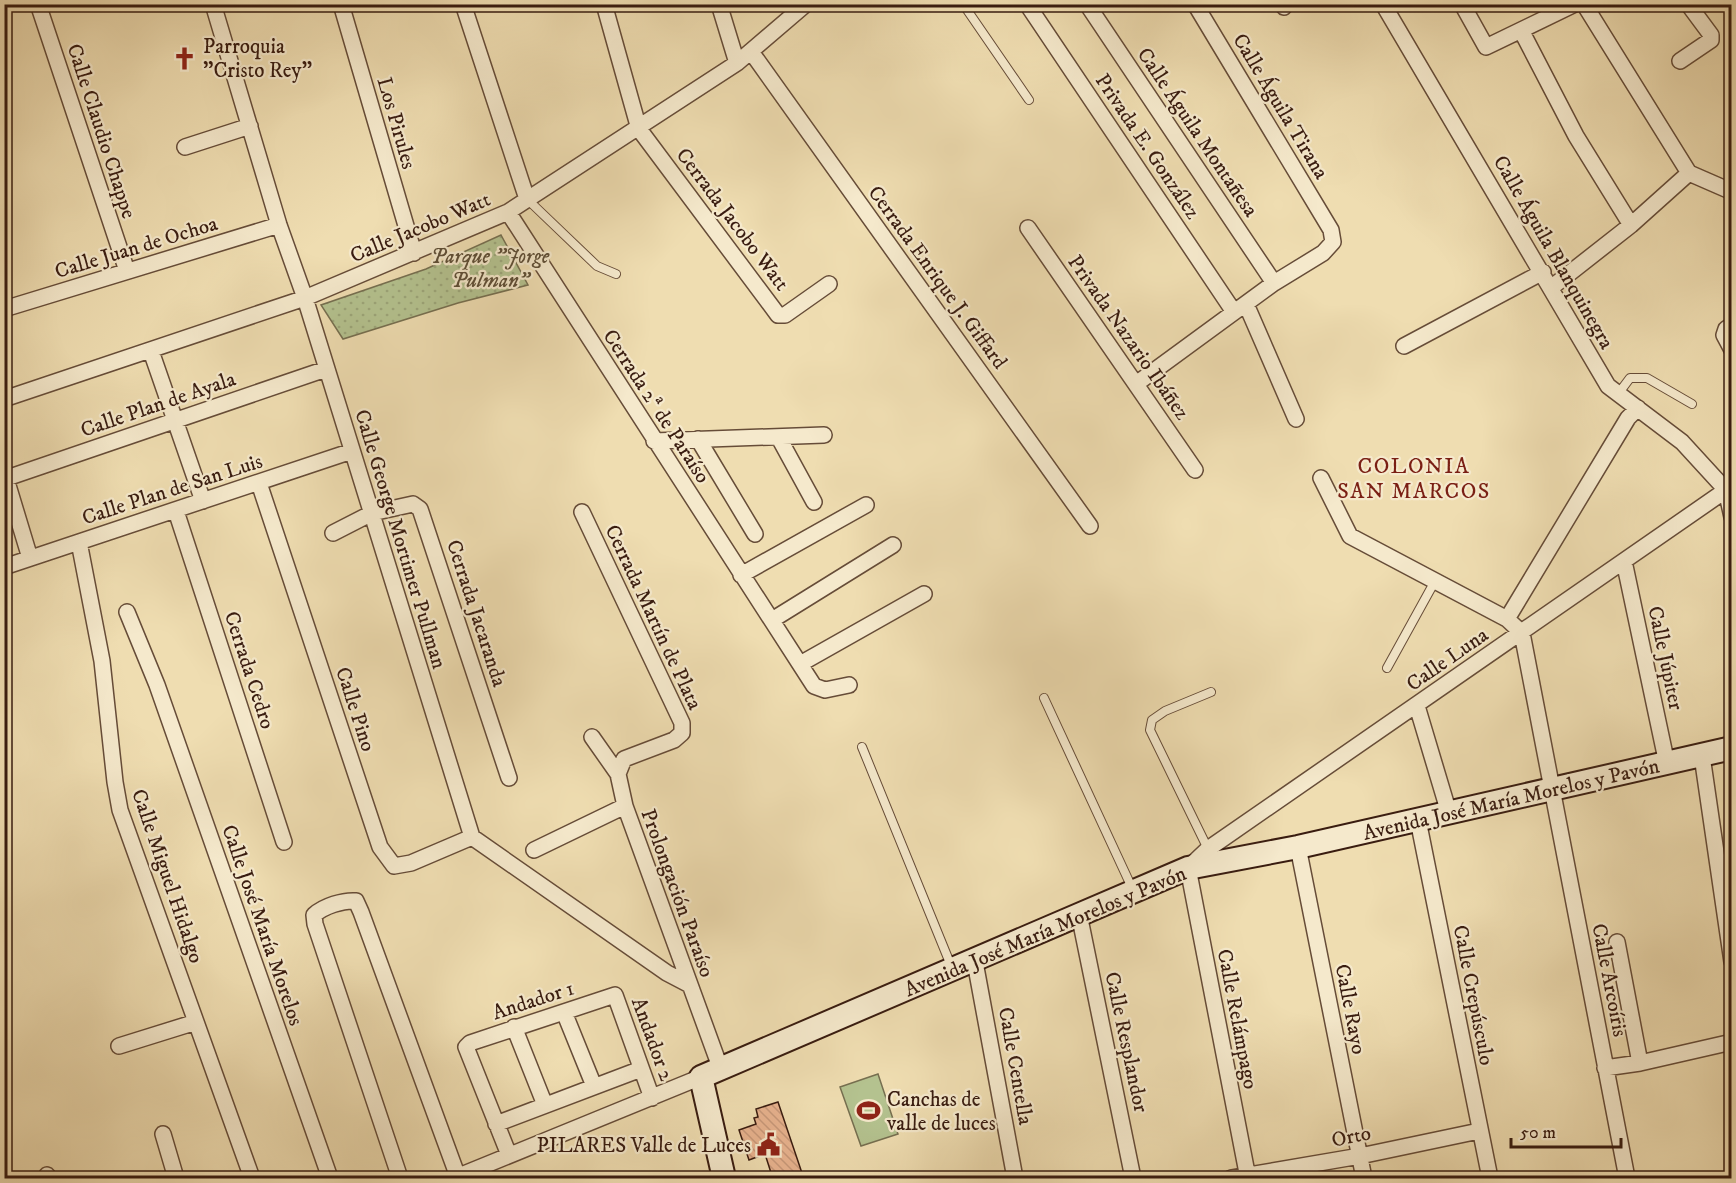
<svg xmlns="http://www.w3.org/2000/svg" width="1736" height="1183" font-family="'IM FELL DW Pica',serif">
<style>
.green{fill:url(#green-dots);stroke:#766f50;stroke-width:1.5}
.pitch{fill:#b4c28f;stroke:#766f50;stroke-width:1.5}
.building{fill:url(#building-back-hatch);stroke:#391c10;stroke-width:1.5}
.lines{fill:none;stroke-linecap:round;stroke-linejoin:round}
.lane-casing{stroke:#664c38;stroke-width:10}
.street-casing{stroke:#664c38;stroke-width:18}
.secondary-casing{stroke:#391c10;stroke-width:26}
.lane{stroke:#f5e9cc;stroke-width:8}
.street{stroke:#f5e9cc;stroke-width:15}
.secondary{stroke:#f5e9cc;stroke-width:22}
.labels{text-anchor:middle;stroke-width:4.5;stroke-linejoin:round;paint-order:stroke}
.poi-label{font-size:21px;fill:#391c10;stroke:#f5e9cc;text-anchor:start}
.street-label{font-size:21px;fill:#391c10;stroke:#f5e9cc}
.park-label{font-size:21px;font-style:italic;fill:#5e4e36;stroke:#f5e9cc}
.neighbourhood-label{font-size:22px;letter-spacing:1.5px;fill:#7a1f14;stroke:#f5e9cc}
</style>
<defs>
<pattern id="green-dots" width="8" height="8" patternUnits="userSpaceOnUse" patternTransform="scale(1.5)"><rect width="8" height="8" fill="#b4c28f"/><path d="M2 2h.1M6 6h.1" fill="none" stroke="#9ca67a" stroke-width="1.8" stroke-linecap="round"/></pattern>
<pattern id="building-back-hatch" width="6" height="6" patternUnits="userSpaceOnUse" patternTransform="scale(1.5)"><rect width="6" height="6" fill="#e7b28e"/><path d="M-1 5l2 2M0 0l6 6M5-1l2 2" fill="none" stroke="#c79879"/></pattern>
</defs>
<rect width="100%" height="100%" fill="#efddb1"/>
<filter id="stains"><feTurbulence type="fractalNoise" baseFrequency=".00333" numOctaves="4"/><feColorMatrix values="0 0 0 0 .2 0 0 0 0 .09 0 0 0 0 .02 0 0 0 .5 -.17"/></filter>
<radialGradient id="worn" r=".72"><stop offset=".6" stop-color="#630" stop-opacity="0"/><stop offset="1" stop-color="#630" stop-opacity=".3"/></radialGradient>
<path class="green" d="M501 235 528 285 458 303 343 339 321 305 426 269Z"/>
<path class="pitch" d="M878 1074 898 1134 861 1146 840 1087Z"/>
<path class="building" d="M778 1102 804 1179H773L765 1154 749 1160 739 1130 756 1124 754 1118 758 1117 756 1109Z"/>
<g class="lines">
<defs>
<path id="lane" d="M963 4 1029 100
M527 199 597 266 616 274
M1618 394 1630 378H1647L1692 404
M1387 668 1435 581
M1044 698 1133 890
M862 747 952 968
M1208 849 1150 730 1152 720 1165 711 1211 692"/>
<path id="street" d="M38 4 127 271
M213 4 279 225 305 298 472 837 667 973 688 984
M341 4 414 253
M463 4 527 199
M604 4 639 129 778 315H785L829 284
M719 4 737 63
M1027 4 1234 312
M1087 4 1274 283
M1282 4 1284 7
M1383 4 1608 386 1682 442 1726 490 1732 517
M1462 4 1486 47 1575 4
M1584 4 1689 173
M1522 32 1576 136 1631 225
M752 53 1090 526
M1680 61 1711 40V35L1688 4
M185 147 250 126
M1689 173 1728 190 1732 189
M508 212 814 686 825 690 849 685
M1028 228 1195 470
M1552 287 1631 225 1689 173
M1246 304 1296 419
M4 309 279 225
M1732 325 1726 329 1724 335 1732 350
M1404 346 1543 272
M151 351 203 501
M1136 384 1274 283 1323 253 1333 242 1331 230 1195 4
M4 399 305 298 508 212 737 63 806 4
M779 438 814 502
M698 439 755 534
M654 441 824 435
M4 472 30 558
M1321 478 1350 536 1507 619 1522 633 1627 1178
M4 479 326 369
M259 483 380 847 394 866 411 863 472 837
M176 511 284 842
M582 512 682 723V733L674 740 624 759 618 774
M333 533 372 513 413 504 420 509 509 778
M79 542 102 661 115 782 120 810 252 1178
M1624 561 1667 764
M4 567 352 451
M741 575 866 505
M127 612 157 685 330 1178
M1507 619 1628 418 1638 408
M772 620 893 545
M800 664 924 594
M1417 706 1449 813
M592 737 618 774 625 806 720 1067
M1702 756 1732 962
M1418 820 1490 1178
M1298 847 1364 1178
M534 850 625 806
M1079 914 1133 1178
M1617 942 1640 1063
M975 962 1015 1178
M564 1012 594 1086
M514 1027 545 1105
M119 1046 196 1022
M1605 1068 1640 1063 1732 1042
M496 1124 641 1069
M163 1134 176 1178
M509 1155 466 1047 470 1043 615 995 652 1098
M47 1175 49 1178
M400 1178 315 924 314 915C324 906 343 900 356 901L361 912 458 1177
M454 1178 701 1077
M1231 1178 1360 1156 1479 1131
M1248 1178 1188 868 1208 849 1732 486"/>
<path id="secondary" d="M724 1178 701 1077 1188 868 1298 847 1732 748"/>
</defs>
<use href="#lane" class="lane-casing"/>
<use href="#street" class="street-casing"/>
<use href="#secondary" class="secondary-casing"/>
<use href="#lane" class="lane"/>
<use href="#street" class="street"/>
<use href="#secondary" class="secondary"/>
</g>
<defs>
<symbol id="church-bare" viewBox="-9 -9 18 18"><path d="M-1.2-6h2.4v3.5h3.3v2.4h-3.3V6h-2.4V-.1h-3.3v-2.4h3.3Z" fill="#8f2418" stroke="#f5e9cc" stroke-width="2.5" paint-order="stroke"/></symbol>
<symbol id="stadium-bare" viewBox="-9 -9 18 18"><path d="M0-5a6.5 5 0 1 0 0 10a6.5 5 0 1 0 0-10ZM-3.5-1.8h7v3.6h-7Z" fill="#8f2418" stroke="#f5e9cc" stroke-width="2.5" paint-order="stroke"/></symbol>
<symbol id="civic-bare" viewBox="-9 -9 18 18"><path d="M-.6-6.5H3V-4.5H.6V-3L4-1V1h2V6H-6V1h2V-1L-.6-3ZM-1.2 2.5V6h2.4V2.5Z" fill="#8f2418" stroke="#f5e9cc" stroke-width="2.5" paint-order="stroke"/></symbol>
</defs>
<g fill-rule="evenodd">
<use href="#church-bare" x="168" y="42" width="33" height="33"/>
<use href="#stadium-bare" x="852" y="1094" width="33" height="33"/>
<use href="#civic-bare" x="752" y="1128" width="33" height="33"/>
</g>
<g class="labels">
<g class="poi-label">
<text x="203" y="53">Parroquia<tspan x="203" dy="24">"Cristo Rey"</tspan></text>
<text x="887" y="1106">Canchas de<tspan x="887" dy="24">valle de luces</tspan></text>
<text x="751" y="1152" text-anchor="end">PILARES Valle de Luces</text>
</g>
<g class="street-label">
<text transform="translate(1281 106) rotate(59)" y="7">Calle Águila Tirana</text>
<text transform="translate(397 123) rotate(74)" y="7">Los Pirules</text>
<text transform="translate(102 131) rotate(72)" y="7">Calle Claudio Chappe</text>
<text transform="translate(1198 132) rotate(56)" y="7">Calle Águila Montañesa</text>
<text transform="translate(1148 146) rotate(56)" y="7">Privada E. González</text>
<text transform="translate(733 219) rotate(53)" y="7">Cerrada Jacobo Watt</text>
<text transform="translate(420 227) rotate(-23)" y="7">Calle Jacobo Watt</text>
<text transform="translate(136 247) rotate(-17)" y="7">Calle Juan de Ochoa</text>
<text transform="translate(1554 252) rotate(60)" y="7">Calle Águila Blanquinegra</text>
<text transform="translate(938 277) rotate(54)" y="7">Cerrada Enrique J. Giffard</text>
<text transform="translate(1129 337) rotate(55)" y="7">Privada Nazario Ibáñez</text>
<text transform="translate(158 404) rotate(-19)" y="7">Calle Plan de Ayala</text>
<text transform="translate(657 406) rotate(57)" y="7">Cerrada 2ª de Paraíso</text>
<text transform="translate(172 489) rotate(-18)" y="7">Calle Plan de San Luis</text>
<text transform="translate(401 539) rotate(73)" y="7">Calle George Mortimer Pullman</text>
<text transform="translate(477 613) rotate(72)" y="7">Cerrada Jacaranda</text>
<text transform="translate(654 617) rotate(65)" y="7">Cerrada Martín de Plata</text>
<text transform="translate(1666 658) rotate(78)" y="7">Calle Júpiter</text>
<text transform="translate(1447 659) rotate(-35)" y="7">Calle Luna</text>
<text transform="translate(250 670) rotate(72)" y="7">Cerrada Cedro</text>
<text transform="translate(356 709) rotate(72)" y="7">Calle Pino</text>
<text transform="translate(1511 799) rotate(-13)" y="7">Avenida José María Morelos y Pavón</text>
<text transform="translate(168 876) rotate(71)" y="7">Calle Miguel Hidalgo</text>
<text transform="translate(678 893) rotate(70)" y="7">Prolongación Paraíso</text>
<text transform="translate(263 925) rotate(71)" y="7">Calle José María Morelos</text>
<text transform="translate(1045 931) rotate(-23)" y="7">Avenida José María Morelos y Pavón</text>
<text transform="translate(1610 980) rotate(79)" y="7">Calle Arcoíris</text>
<text transform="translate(1474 995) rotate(79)" y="7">Calle Crepúsculo</text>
<text transform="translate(533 1000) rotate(-18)" y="7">Andador 1</text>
<text transform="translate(1351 1009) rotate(79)" y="7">Calle Rayo</text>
<text transform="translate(1238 1019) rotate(79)" y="7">Calle Relámpago</text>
<text transform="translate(653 1039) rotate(70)" y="7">Andador 2</text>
<text transform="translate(1127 1042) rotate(78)" y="7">Calle Resplandor</text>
<text transform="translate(1016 1066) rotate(80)" y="7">Calle Centella</text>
<text transform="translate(1351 1136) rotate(-11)" y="7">Orto</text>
</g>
<g class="park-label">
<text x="490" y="263">Parque "Jorge<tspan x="490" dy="24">Pulman"</tspan></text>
</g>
<g class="neighbourhood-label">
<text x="1414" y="473">COLONIA<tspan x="1414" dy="25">SAN MARCOS</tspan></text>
</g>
</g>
<rect width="1736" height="1183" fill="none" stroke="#efddb1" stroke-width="24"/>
<rect x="6" y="6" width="1724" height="1171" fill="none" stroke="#391c10" stroke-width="3"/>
<rect x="12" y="12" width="1712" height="1159" fill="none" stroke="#391c10" stroke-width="1.5"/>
<path d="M1511 1138v9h110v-9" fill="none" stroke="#391c10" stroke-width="3"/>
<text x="1520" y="1138" font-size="18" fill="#391c10" stroke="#f5e9cc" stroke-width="4.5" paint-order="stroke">50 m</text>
<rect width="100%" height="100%" filter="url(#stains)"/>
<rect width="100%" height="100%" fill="url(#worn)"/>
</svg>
